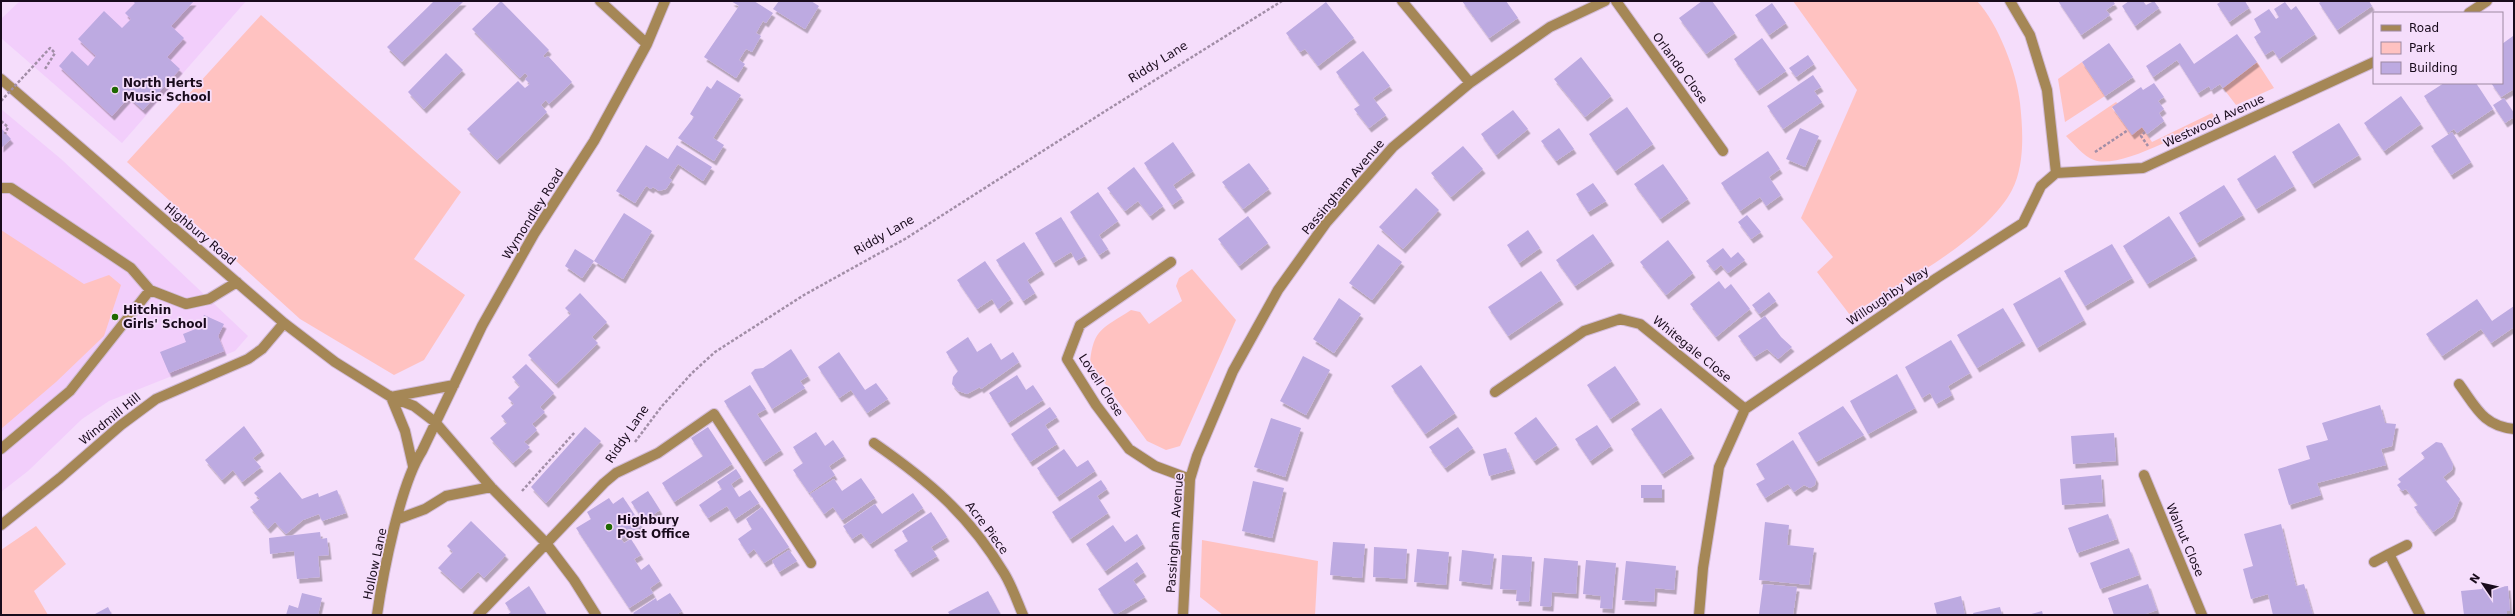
<svg xmlns="http://www.w3.org/2000/svg" width="2515" height="616" font-family="'DejaVu Sans',sans-serif">
<style>
.built{fill:#f2cefb}
.green{fill:#ffc2c1}
.building{fill:#bdaae1;filter:url(#shadow)}
.lines{fill:none;stroke-linecap:round;stroke-linejoin:round}
.minor-casing{stroke:#d2bbd7;stroke-width:12}
.path{stroke:#a28ea7;stroke-width:2.5;stroke-dasharray:3 2;stroke-linecap:butt}
.minor{stroke:#a58756;stroke-width:10}
.path-bridge{stroke:#a28ea7;stroke-width:2.5;stroke-dasharray:3 2;stroke-linecap:butt}
.poi-dot{fill:#1e6802;stroke:#f5ddfb;stroke-width:1.5}
.labels{text-anchor:middle;stroke-width:3.5;stroke-linejoin:round;paint-order:stroke}
.street-label{font-size:12px;fill:#190b1c;stroke:#f5ddfb}
.poi-label{font-size:12px;font-weight:bold;fill:#190b1c;stroke:#f5ddfb;text-anchor:start}
</style>
<defs>
<filter id="shadow"><feDropShadow dx="2.5" dy="4.5" stdDeviation="0" flood-color="#0004"/></filter>
</defs>
<rect width="100%" height="100%" fill="#f5ddfb"/>
<path class="built" d="M20 1H246L122 143 1 38V19Z
M1 109 61 159 248 336 235 351 109 401 82 419 28 471 1 492Z"/>
<path class="green" d="M1793 1H1977C1998 23 2017 73 2020 103 2023 131 2025 165 2012 190 1985 241 1899 284 1850 315L1817 272 1833 257 1801 218 1857 90Z
M261 15 461 192 414 259 465 295 424 360 394 375 300 319 127 162Z
M2082 62 2105 96 2065 122 2058 79Z
M2257 62 2274 88 2236 105 2223 88Z
M2116 102 2118 104 2112 108 2132 134 2142 127 2152 142 2212 113 2215 118C2189 130 2120 170 2094 160 2083 156 2074 144 2066 136Z
M1 230 84 284 109 275 121 285 104 336 56 382 1 429Z
M1192 269 1236 320 1180 446 1166 450 1147 441 1090 363C1093 328 1104 328 1131 310L1140 312 1149 324 1182 301 1176 286 1179 278Z
M36 526 66 564 34 591 48 615H1V550Z
M1202 540 1318 561 1315 615H1223L1200 597Z"/>
<path class="building" d="M132 1H194L171 26 184 38 167 57 180 69 143 110 129 97 112 116 59 66 72 51 88 66 96 56 78 39 104 11 122 28 131 19 125 13 135 3Z
M434 1H464L402 62 387 47Z
M501 1 549 50 543 56 545 58 548 56 572 82 549 104 546 100 541 105 547 112 497 160 467 129 518 81 525 88 530 84 525 79 528 76 525 73 520 78 472 29Z
M731 1H754L773 13 766 23 763 21 756 33 761 36 752 52 746 49 739 60 745 64 736 78 704 57 739 6Z
M779 1H811L819 6 805 29 773 9Z
M1462 1H1506L1518 18 1489 38Z
M1702 1H1712L1735 33 1706 54 1679 18Z
M2058 1H2113L2115 4 2106 10 2110 15 2081 35Z
M2129 1H2143L2146 5 2154 1 2159 8 2135 26 2122 6Z
M2222 1H2245L2249 8 2229 22 2217 4Z
M2322 1H2369L2372 6 2337 30 2319 3Z
M1326 2 1354 38 1318 66 1305 49 1300 52 1286 33Z
M2285 2 2291 10 2296 6 2315 34 2279 59 2273 50 2265 55 2254 37 2261 32 2254 19 2269 9 2276 19 2279 17 2274 9Z
M1772 3 1786 23 1769 35 1755 15Z
M2237 34 2257 62 2223 88 2220 84 2211 90 2209 86 2198 93 2177 60 2153 77 2146 66 2180 43 2194 64Z
M2513 36 2514 89 2501 97 2491 83H2502V44Z
M1762 38 1786 71 1757 91 1734 59Z
M2109 43 2133 77 2105 96 2082 62Z
M1363 51 1390 86 1373 98 1386 115 1369 128 1354 109 1360 105 1336 72Z
M446 53 463 70 424 109 408 92Z
M1808 55 1814 64 1796 77 1789 68Z
M1581 57 1611 96 1585 117 1554 79Z
M1813 75 1821 87 1814 91 1822 102 1783 129 1767 106Z
M717 80 741 95 713 138 724 145 714 161 678 138 694 117 690 114 707 86 711 89Z
M2154 83 2164 97 2158 101 2164 109 2159 113 2164 121 2147 134 2142 127 2132 135 2112 107 2141 87 2143 90Z
M2444 83H2476L2493 109 2457 133 2454 129 2448 133 2424 96Z
M2401 96 2421 124 2384 151 2364 123Z
M2504 98 2514 113V117L2505 123 2493 105Z
M1627 107 1653 144 1615 171 1589 134Z
M1513 110 1528 129 1496 155 1481 134Z
M2339 123 2359 155 2312 184 2292 152Z
M1 128 11 139 1 148Z
M1559 128 1574 149 1556 161 1541 141Z
M1800 128 1819 136 1805 167 1786 159Z
M2452 132 2471 162 2451 175 2431 146Z
M1173 142 1193 171 1173 185 1182 198 1172 205 1144 163Z
M646 145 668 159 677 145 712 167 703 181 678 164 669 178 672 180 666 189 659 191 653 187 651 189 646 186 635 203 616 191Z
M1463 146 1483 169 1451 197 1431 173Z
M1768 151 1780 169 1769 177 1781 195 1766 206 1760 197 1740 211 1721 183Z
M2275 155 2294 186 2256 209 2237 179Z
M1249 163 1269 189 1243 209 1222 182Z
M1663 164 1688 199 1660 219 1634 184Z
M1134 167 1163 206 1150 216 1138 201 1125 211 1107 188Z
M1593 183 1606 201 1588 212 1576 194Z
M2224 185 2243 215 2197 243 2179 213Z
M1416 188 1439 210 1403 249 1379 227Z
M1098 192 1118 221 1099 235 1108 249 1099 255 1070 212Z
M624 213 652 231 623 279 594 261Z
M1747 215 1761 232 1751 239 1738 222Z
M1248 216 1268 243 1239 266 1218 239Z
M2169 216 2195 256 2147 284 2123 246Z
M1061 217 1085 256 1076 261 1071 252 1053 263 1035 233Z
M1528 230 1540 248 1519 263 1507 245Z
M1593 234 1612 261 1575 286 1556 260Z
M1668 240 1693 273 1666 295 1640 262Z
M1024 242 1042 270 1027 280 1035 293 1023 301 996 260Z
M1378 244 1402 262 1372 300 1349 283Z
M2112 244 2132 278 2085 306 2064 271Z
M1723 248 1731 258 1738 252 1745 260 1728 273 1721 265 1714 271 1706 261Z
M575 249 594 261 582 278 565 266Z
M985 261 1011 299 998 309 992 299 977 309 957 280Z
M1541 271 1561 300 1508 336 1488 307Z
M2060 277 2084 320 2037 348 2013 304Z
M1719 281 1725 289 1731 284 1750 309 1716 337 1690 304Z
M1769 292 1776 301 1759 314 1752 305Z
M580 293 607 322 592 337 598 343 556 384 528 355 571 314 565 308Z
M1339 298 1361 314 1334 353 1313 339Z
M2477 299 2492 321 2514 306V327L2491 343 2481 329 2442 356 2426 334Z
M2003 308 2023 341 1977 368 1957 335Z
M204 315 224 324 218 336 224 351 169 373 160 352 186 342 183 334 198 328Z
M1765 316 1781 337 1792 347 1778 359 1767 349 1754 357 1738 336Z
M968 337 977 352 991 343 1001 360 1013 352 1019 362 981 389 980 387 967 394 958 391 952 384 953 377 958 371 946 352Z
M1951 340 1970 373 1948 386 1952 395 1936 404 1930 393 1922 398 1905 367Z
M791 349 808 376 800 381 805 388 772 409 751 373 755 369 763 368Z
M839 352 865 390 876 383 888 399 867 413 851 390 839 398 818 367Z
M1303 356 1330 370 1306 415 1280 401Z
M526 364 554 393 540 407 545 412 532 424 537 430 524 442 530 447 513 463 490 438 507 423 501 416 514 404 508 398 520 386 512 377Z
M1421 365 1455 413 1425 434 1391 386Z
M1615 366 1638 400 1610 419 1587 385Z
M1897 374 1915 408 1868 434 1850 401Z
M1017 375 1026 390 1033 385 1043 400 1008 423 989 393Z
M750 385 766 409 757 414 781 450 763 462 724 401Z
M2380 405 2385 423 2396 424 2392 446 2381 449 2386 465 2317 483 2321 495 2289 505 2278 469 2310 459 2306 446 2328 440 2322 423Z
M1843 406 1864 435 1816 462 1798 433Z
M1050 407 1057 417 1045 425 1057 444 1030 462 1011 434Z
M1661 408 1692 454 1662 474 1631 429Z
M1536 417 1557 445 1534 461 1514 433Z
M1271 418 1301 428 1285 477 1254 467Z
M1597 425 1611 446 1590 461 1575 439Z
M244 426 262 451 253 458 261 467 242 482 233 470 222 480 205 460Z
M585 427 601 441 546 503 531 487Z
M708 427 732 464 674 502 662 483 703 456 691 438Z
M1458 427 1473 448 1445 468 1429 447Z
M816 432 825 446 833 440 844 456 829 466 835 475 809 493 793 470 803 463 793 447Z
M2114 433 2116 461 2073 464 2071 436Z
M1793 440 1816 479 1815 485 1810 488 1804 485 1794 492 1788 484 1765 498 1756 484 1765 479 1756 464Z
M2436 442 2442 443 2453 464 2452 470 2443 477 2460 499 2453 517 2433 532 2414 507 2418 505 2406 489 2402 491 2397 485 2401 482 2398 479 2425 458 2421 453Z
M1506 448 1513 469 1489 476 1483 454Z
M1064 449 1077 467 1088 460 1095 471 1057 497 1037 468Z
M736 469 741 477 731 484 739 497 750 490 759 503 735 519 727 506 708 518 699 505 722 489 717 482Z
M280 472 302 499 318 493 319 497 337 490 346 513 322 521 319 514 303 520 286 534 275 522 268 529 250 507 260 499 254 493Z
M2101 475 2103 502 2062 505 2060 479Z
M861 478 875 498 842 520 833 507 824 514 810 494 834 479 842 491Z
M1101 480 1107 489 1097 496 1108 513 1070 539 1052 512Z
M1253 481 1284 488 1272 538 1242 531Z
M1641 485H1662V498H1641Z
M648 491 660 510 644 521 631 502Z
M913 493 923 508 870 544 861 533 852 539 843 526 875 504 882 514Z
M623 497 642 526 621 539 624 543 631 539 641 555 634 559 641 570 649 564 660 581 650 588 653 593 629 608 576 528 591 519 587 512 609 498 613 504Z
M762 507 789 547 764 563 754 549 748 554 738 539 752 529 746 519Z
M931 512 947 537 931 547 937 556 910 573 894 550 908 541 902 531Z
M2108 514 2117 539 2077 553 2068 528Z
M471 521 506 555 484 578 478 572 461 589 438 568 453 552 447 546Z
M1765 522 1789 525 1787 545 1814 548 1809 585 1759 580Z
M2281 524 2296 586 2304 584 2313 615H2273L2268 594 2251 599 2243 569 2253 566 2244 534Z
M1113 525 1125 542 1137 534 1143 544 1105 571 1086 544Z
M320 532 321 539 327 538 329 555 318 556 320 577 297 579 294 551 270 554 269 538Z
M1333 542 1365 544 1362 578 1330 575Z
M1374 547 1407 549 1405 579 1373 577Z
M2129 548 2139 575 2100 589 2090 563Z
M1417 549 1449 552 1446 585 1414 582Z
M789 550 797 561 779 572 772 561Z
M1462 550 1494 554 1490 585 1459 581Z
M1502 555 1532 557 1529 602 1516 601 1517 590 1500 589Z
M1544 558 1578 561 1576 594 1552 592 1551 607 1540 606Z
M1586 560 1616 563 1612 609 1600 608 1601 596 1583 594Z
M1626 561 1676 566 1674 590 1655 588 1654 602 1622 600Z
M1137 562 1144 572 1133 580 1145 597 1115 615 1098 589Z
M1763 584 1797 587 1793 615 1759 614Z
M2148 584 2157 610 2143 615H2114L2108 598Z
M2497 584V587L2508 586 2510 611H2507V615H2464L2461 591 2482 589V585Z
M529 586 547 615H507L511 612 505 603Z
M988 591 1001 615H950L948 612Z
M302 593 322 598 318 615H286L289 605 298 608Z
M670 593 682 611 676 615H635L633 613 656 598 657 601Z
M1961 596 1965 615H1937L1934 603Z
M108 607 112 615H96L95 614Z
M2000 607 2002 615H1974L1973 613Z
M2042 611 2043 615H2028Z"/>
<g class="lines">
<defs>
<path id="minor" d="M600 1 647 44
M1402 1 1470 83
M1616 1 1723 151
M2469 13 2487 1
M1 79 284 323 335 362 391 397 414 406 435 422 491 487 546 543 574 580 596 615
M2056 173 2143 168 2374 62
M1 188H11L131 268 150 290 186 304 209 299 237 282
M1171 262 1080 325 1067 359 1096 405 1129 449 1155 466 1190 479
M2459 384C2476 407 2483 426 2514 429
M1495 392 1584 331 1620 319 1640 324 1745 409
M391 397 405 431 413 466
M391 397 454 385
M874 443C930 482 968 514 1004 573 1012 586 1017 601 1023 615
M1 449 70 391 150 290
M2144 475 2202 615
M398 519 425 509 446 496 491 487
M1 525 60 478 121 425 156 399 248 359 262 349 284 323
M2407 545 2389 554 2420 615
M2374 562 2389 554
M377 615C383 573 400 485 422 451L482 326 534 234 594 141 647 44 665 1
M478 615 604 483 616 473 658 453 714 414 811 563
M1183 615 1190 479 1197 456 1233 371 1278 290 1326 223 1393 147 1470 83 1550 27 1605 1
M1699 615 1703 568 1719 467 1745 409 1937 278 2023 223 2041 186 2056 173 2047 90 2030 35 2010 1"/>
</defs>
<use href="#minor" class="minor-casing"/>
<path class="path" d="M1 121 8 127 5 134
M2145 132 2141 136 2148 146
M2095 152 2128 130
M635 442 662 406 692 373 715 352 804 295 905 239 1107 110 1282 1
M522 491 575 432"/>
<use href="#minor" class="minor"/>
<path class="path-bridge" d="M1 101 50 48 55 53 45 69"/>
</g>
<g class="poi-dot">
<circle cx="115" cy="90" r="4"/>
<circle cx="115" cy="317" r="4"/>
<circle cx="609" cy="527" r="4"/>
</g>
<g class="labels">
<g class="street-label">
<text transform="translate(1158 62) rotate(-32)" y="4">Riddy Lane</text>
<text transform="translate(1680 68) rotate(54)" y="4">Orlando Close</text>
<text transform="translate(2214 121) rotate(-25)" y="4">Westwood Avenue</text>
<text transform="translate(1343 187) rotate(-50)" y="4">Passingham Avenue</text>
<text transform="translate(533 214) rotate(-58)" y="4">Wymondley Road</text>
<text transform="translate(200 234) rotate(40)" y="4">Highbury Road</text>
<text transform="translate(884 235) rotate(-30)" y="4">Riddy Lane</text>
<text transform="translate(1888 296) rotate(-34)" y="4">Willoughby Way</text>
<text transform="translate(1692 349) rotate(39)" y="4">Whitegale Close</text>
<text transform="translate(1101 385) rotate(57)" y="4">Lovell Close</text>
<text transform="translate(110 419) rotate(-39)" y="4">Windmill Hill</text>
<text transform="translate(627 434) rotate(-56)" y="4">Riddy Lane</text>
<text transform="translate(987 528) rotate(53)" y="4">Acre Piece</text>
<text transform="translate(1175 533) rotate(-86)" y="4">Passingham Avenue</text>
<text transform="translate(2185 540) rotate(67)" y="4">Walnut Close</text>
<text transform="translate(375 564) rotate(-78)" y="4">Hollow Lane</text>
</g>
<g class="poi-label">
<text x="123" y="87">North Herts<tspan x="123" dy="14">Music School</tspan></text>
<text x="123" y="314">Hitchin<tspan x="123" dy="14">Girls' School</tspan></text>
<text x="617" y="524">Highbury<tspan x="617" dy="14">Post Office</tspan></text>
</g>
</g>
<rect width="2515" height="616" fill="none" stroke="#190b1c" stroke-width="4"/>
<rect x="2373" y="12" width="130" height="72" fill="#f5ddfb" stroke="#9d89a2"/>
<rect x="2381" y="25" width="20" height="6" fill="#a58756" stroke="#9d89a2"/>
<text x="2409" y="32" font-size="12" fill="#190b1c">Road</text>
<rect x="2381" y="42" width="20" height="12" fill="#ffc2c1" stroke="#9d89a2"/>
<text x="2409" y="52" font-size="12" fill="#190b1c">Park</text>
<rect x="2381" y="62" width="20" height="12" fill="#bdaae1" stroke="#9d89a2"/>
<text x="2409" y="72" font-size="12" fill="#190b1c">Building</text>
<g transform="translate(2483 584) rotate(304)" stroke="#f5ddfb" stroke-width="3" paint-order="stroke">
<path d="M0-3L7 15L0 10L-7 15Z" fill="#190b1c"/>
<text y="-6" font-size="11" font-weight="bold" text-anchor="middle" fill="#190b1c">N</text>
</g>
</svg>
